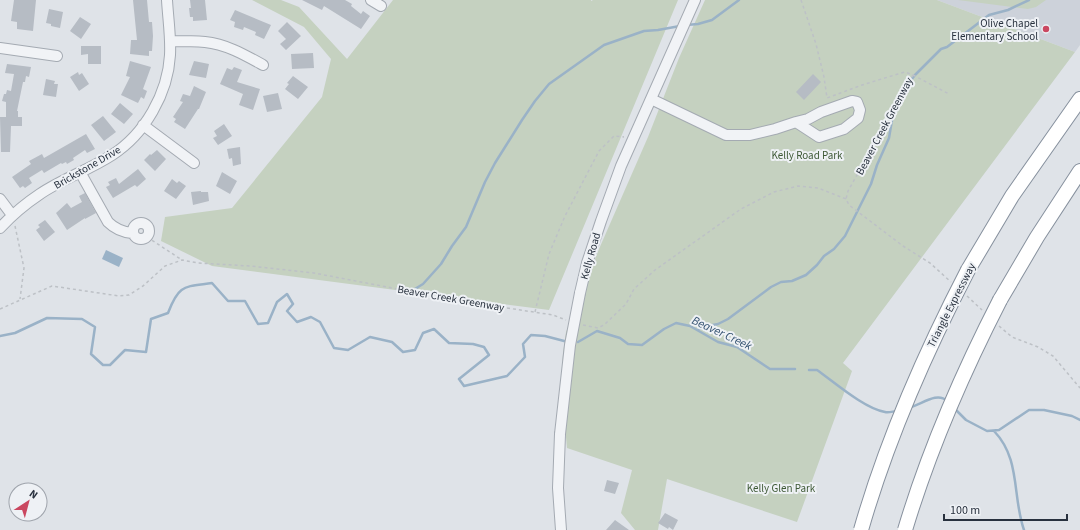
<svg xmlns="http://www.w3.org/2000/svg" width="1080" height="530" font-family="'Source Sans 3',sans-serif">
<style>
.built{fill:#cdd2da}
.green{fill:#c5d1c0}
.water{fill:#9ab2c7}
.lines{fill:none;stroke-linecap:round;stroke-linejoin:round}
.stream{stroke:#9ab2c7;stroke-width:2.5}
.building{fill:#b6bcc4}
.minor-casing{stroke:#a4aab2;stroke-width:12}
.highway-casing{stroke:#87919e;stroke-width:16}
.path{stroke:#bdc1c6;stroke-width:1.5;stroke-dasharray:3 3;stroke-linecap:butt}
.minor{stroke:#f1f3f6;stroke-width:10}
.highway{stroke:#fff;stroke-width:14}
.minor-bridge-casing{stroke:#a4aab2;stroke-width:12;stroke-linecap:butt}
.highway-bridge-casing{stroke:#87919e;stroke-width:16;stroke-linecap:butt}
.minor-bridge{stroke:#f1f3f6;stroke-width:10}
.highway-bridge{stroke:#fff;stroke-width:14}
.poi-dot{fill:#ca4760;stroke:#eef1f5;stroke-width:1.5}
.labels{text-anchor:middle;stroke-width:4;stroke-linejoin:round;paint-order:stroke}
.poi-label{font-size:11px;fill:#28313e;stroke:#eef1f5;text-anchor:end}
.street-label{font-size:11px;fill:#28313e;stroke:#eef1f5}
.park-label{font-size:11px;fill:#3e5936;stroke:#eef1f5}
.water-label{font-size:12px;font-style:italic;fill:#345271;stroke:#eef1f5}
</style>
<rect width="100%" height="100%" fill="#dfe3e8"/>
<path class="built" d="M937 0H1080V45L1075 52Z"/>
<path class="green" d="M252 0H281L299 7 347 59 393 0H591V1L593 0H678L549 310 212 266 161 241 165 217 232 208 322 97 331 59 304 27Z
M705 0H937L1075 52 843 363 852 371 797 522 667 479 658 530H635L621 513 632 470 567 448 561 382 563 353 566 332 599 249 648 137 679 58Z
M958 0H1046L1036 7 1028 9Z"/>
<path class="water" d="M106 250 123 258 119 267 102 259Z"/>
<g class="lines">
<path class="stream" d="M686 25 698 24 712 20 739 0
M410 292 423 284 441 264 452 246 466 227 485 182 495 163 522 120 535 101 549 84 604 45 644 31 658 30 680 26
M698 330 702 327 718 324 728 319 771 287 781 282 792 281 806 275 817 265 824 256 834 249 845 236 871 184 877 165 889 138 892 120 899 105 904 89 915 75 941 49 947 47 989 15 1008 10 1029 0
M0 336 15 333 47 318 82 319 95 327 91 354 103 365H110L125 350 146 352 151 319 168 313C179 284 184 287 212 283L228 301H245L258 324 268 323 277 302 287 294 293 304 287 311 297 322 311 317 320 322 334 348 348 350 370 337 392 342 403 352 415 350 423 333 434 329 449 343 473 344 484 347 489 355 459 379 464 386 507 376 525 357 523 344 531 335 545 336 568 342
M578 342 597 331 620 338 628 344 642 345 664 329 676 323 690 326 718 342 737 347 770 369H795
M809 370H817C834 382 865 409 885 412 889 413 894 411 898 411
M908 408C921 405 937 391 947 401
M954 408 966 420 987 431 999 430 1029 410H1044L1072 416 1080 420
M994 431C1021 459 1012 496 1024 530"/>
</g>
<path class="building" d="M14 0H36L33 31 17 29V22L11 21Z
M133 0H147L149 22H152L153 36 152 51H149V56L130 54 131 40H137Z
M190 0H205L207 20 193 21V17H190L189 8H191Z
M302 0H345L352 4 351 6 361 14 363 11 370 16 361 29 324 6 322 10Z
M49 9 63 12 60 28 51 26V24L46 23Z
M235 10 271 25 264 39 255 35 256 32 244 27 243 30 234 27 235 22 230 20Z
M80 17 91 24 81 39 70 31Z
M287 22 301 36 286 50 280 44 286 39 278 31Z
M81 46H101V64H88V54L81 55Z
M313 53 314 68 292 69 291 54Z
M130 61 151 67 143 89 147 91 144 99 141 97 138 103 121 95 130 77 126 76Z
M194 61 209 64 206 78 189 75Z
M7 64 31 67 29 77 26 76 25 82H23L17 111H18V117H22V126H11L10 152H1L0 117H6V102L2 101 4 94H6L7 90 11 91 14 74 5 73Z
M234 67 242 70 237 82 260 89 253 110 239 105 243 94 220 84 227 68 232 70Z
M78 72 79 75 82 73 89 84 79 91 70 77Z
M813 74 821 82 804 100 796 92Z
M293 76 308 87 298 99 285 89 289 84 287 83Z
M46 79 55 81 54 84H58L56 97 43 95Z
M194 86 206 92 199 109H198L185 129 174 122 176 119 173 117 183 102 180 101 183 94 190 96Z
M278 93 282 109 267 112 263 96Z
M120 103 133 114 124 124 111 114Z
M103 116 116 132 104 141 91 125Z
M224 124 232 136 218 145 213 138 217 136 214 131Z
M86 134 95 149 87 153 85 150 73 158 74 160 67 164 66 162 62 164 61 163 44 173 42 170 29 178 32 183 25 188 23 186 20 188 12 177 31 164 29 161 42 154 44 158Z
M240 147 241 164 233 166 232 158 229 159 227 149Z
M157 150 166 159 155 171 144 160 150 154 151 155Z
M138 169 146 179 137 187 135 185 113 198 106 187 110 185 108 182 116 178 119 184Z
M222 172 237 181 230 194 216 186Z
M172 179 177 183 179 181 186 186 176 199 164 191Z
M201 191V192H208L209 201 193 205 191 192Z
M85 193 96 213 85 219V218L67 230 56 213 67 203 71 208 82 202 79 196Z
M45 220 55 232 44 241 36 230 40 227 38 225Z
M607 480 619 483 615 494 604 491Z
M665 513 678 520 673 530 669 527 668 529 658 523Z
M615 520 629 530H606Z"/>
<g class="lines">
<defs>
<path id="minor" d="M371 0 381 6
M171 41C182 41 194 41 205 42 226 44 245 55 263 65
M0 48 57 56
M651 99 726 135H750L775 129 796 122 819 137 844 129 858 118 860 110 857 102 852 101 821 112 808 119 796 122
M143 125 194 163
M80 172 108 222C115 229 122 232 132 233
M0 199 12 215
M133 231a8 8 0 1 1 16 0a8 8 0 1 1-16 0Z
M0 228C12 215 25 204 40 194 62 179 89 170 112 155 145 134 168 93 170 55 171 37 168 18 167 0
M580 293 587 263 601 221 621 166 695 0
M560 434 558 488 561 530"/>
<path id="highway" d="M968 270 1012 196 1080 99
M1000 300 1037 237 1080 171"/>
</defs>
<use href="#minor" class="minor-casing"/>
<use href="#highway" class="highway-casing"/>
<path class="path" d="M801 0 816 44 824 77 827 98 862 85 898 74 905 72 913 75 848 191 846 199 849 205 903 246 930 263 951 282
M913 75 949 94
M15 226 24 268 20 299
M147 237 182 260
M967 296 982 310
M0 309 52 286 119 296 129 295 143 286 165 266 182 260 198 263 250 266 314 273 455 300 553 315 566 320
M535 312 549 254 565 216 599 151 614 136 624 137
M583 325 598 328 604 325 626 304 634 289 655 270 741 209 774 192 798 186 818 188 846 199
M999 326 1012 337 1038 347 1053 356 1080 388"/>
<use href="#minor" class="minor"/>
<use href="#highway" class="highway"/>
<defs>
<path id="minor-bridge" d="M560 434 570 345 580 293"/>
<path id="highway-bridge" d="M861 530C887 439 925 353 968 270
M905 530C929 450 962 374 1000 300"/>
</defs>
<use href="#minor-bridge" class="minor-bridge-casing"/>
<use href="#highway-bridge" class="highway-bridge-casing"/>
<use href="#minor-bridge" class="minor-bridge"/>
<use href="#highway-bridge" class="highway-bridge"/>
</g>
<circle class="poi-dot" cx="1046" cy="29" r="4"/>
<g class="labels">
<g class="poi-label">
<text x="1038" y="27">Olive Chapel<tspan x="1038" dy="13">Elementary School</tspan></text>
</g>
<g class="street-label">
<text transform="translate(884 126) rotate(-62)" y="4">Beaver Creek Greenway</text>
<text transform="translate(87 167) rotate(-30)" y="4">Brickstone Drive</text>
<text transform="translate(590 256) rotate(-74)" y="4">Kelly Road</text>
<text transform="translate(451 298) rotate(10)" y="4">Beaver Creek Greenway</text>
<text transform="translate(951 305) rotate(-63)" y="4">Triangle Expressway</text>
</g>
<g class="park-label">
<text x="807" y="159">Kelly Road Park</text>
<text x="781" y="492">Kelly Glen Park</text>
</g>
<g class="water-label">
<text transform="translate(722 333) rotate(25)" y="4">Beaver Creek</text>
</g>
</g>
<g transform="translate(28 502) rotate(36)"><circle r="19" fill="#eef1f5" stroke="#9fa4ac"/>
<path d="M0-3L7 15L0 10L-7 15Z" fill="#ca4760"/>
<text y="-6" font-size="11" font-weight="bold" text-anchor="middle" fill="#28313e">N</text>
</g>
<path d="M944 514v6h123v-6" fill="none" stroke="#28313e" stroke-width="2"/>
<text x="950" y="514" font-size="12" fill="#28313e" stroke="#eef1f5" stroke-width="3" paint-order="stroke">100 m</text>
</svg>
